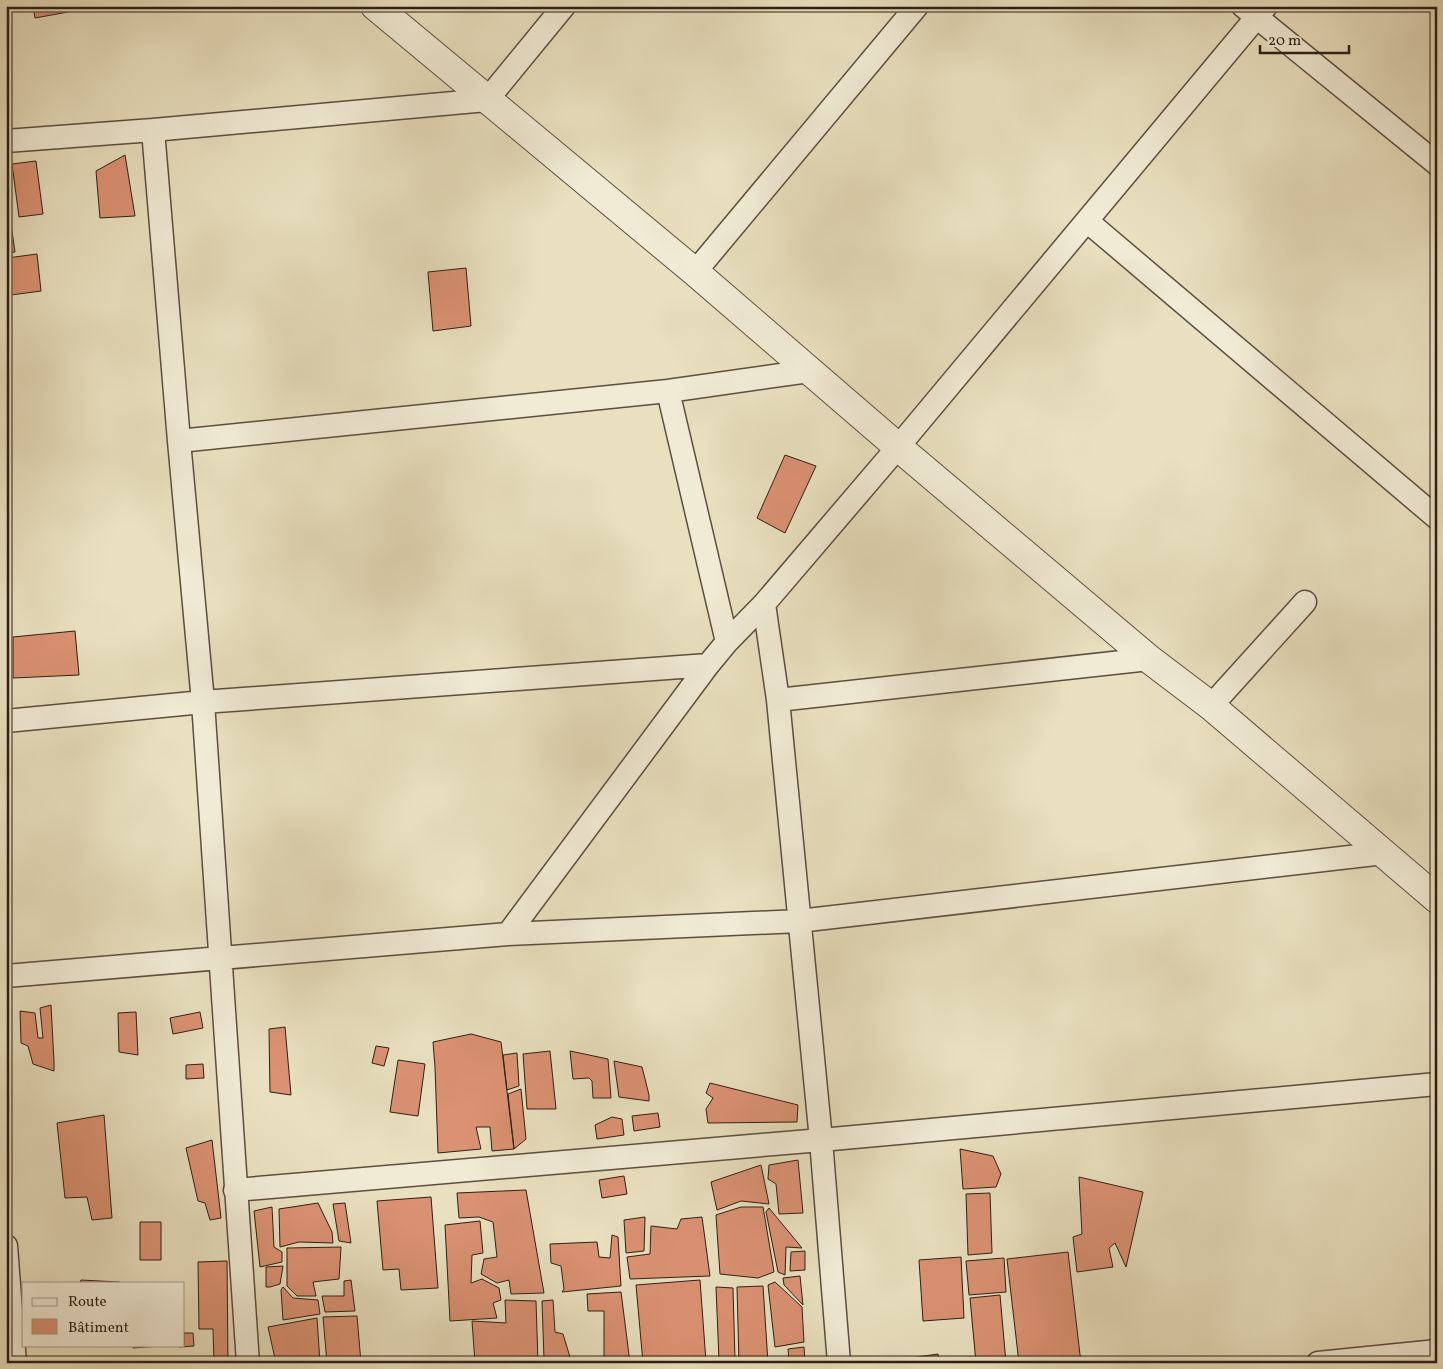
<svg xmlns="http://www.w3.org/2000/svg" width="1443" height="1369" font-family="Vollkorn,serif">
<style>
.building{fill:#db9273;stroke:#2d1e16}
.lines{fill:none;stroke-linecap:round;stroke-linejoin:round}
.minor-casing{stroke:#5c4e40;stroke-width:25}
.tertiary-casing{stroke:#5c4e40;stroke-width:30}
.minor{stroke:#f1ebd5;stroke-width:22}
.tertiary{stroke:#f1ebd5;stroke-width:28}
</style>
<rect width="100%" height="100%" fill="#e9e0bf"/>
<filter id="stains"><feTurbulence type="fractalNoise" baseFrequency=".004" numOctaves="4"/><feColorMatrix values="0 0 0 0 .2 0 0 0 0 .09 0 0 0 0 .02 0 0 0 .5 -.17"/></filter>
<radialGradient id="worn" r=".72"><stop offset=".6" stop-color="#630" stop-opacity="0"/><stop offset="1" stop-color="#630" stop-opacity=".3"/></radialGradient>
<path class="building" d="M33 6H67L68 12 35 18Z
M125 155 135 216 100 218 96 171Z
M36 161 43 214 19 217 12 164Z
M11 224 15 252 6 253V225Z
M37 254 41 291 11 295 7 258Z
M466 268 471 326 433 331 428 272Z
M785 455 816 466 785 533 757 518Z
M75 631 79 675 13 678V637Z
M51 1005 54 1062V1071L33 1064 28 1046 21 1043 20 1011 35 1013 38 1038H43L40 1008Z
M136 1012 138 1055 119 1052 118 1013Z
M200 1012 203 1028 173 1034 170 1018Z
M285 1027 291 1095 270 1092 269 1029Z
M471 1034 501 1042 514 1149 492 1151 490 1127H476L481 1149 438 1153 435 1067 433 1042Z
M376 1046 389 1048 384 1066 372 1063Z
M550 1051 556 1109H527L523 1054Z
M570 1051 608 1059 611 1098H593L592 1081 589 1078 573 1079Z
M517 1053 519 1086 507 1090 503 1055Z
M398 1060 425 1064 418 1116 390 1112Z
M614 1061 642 1067 649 1095V1101L619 1097Z
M203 1064 204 1078 186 1079V1065Z
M710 1083 798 1105 797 1122 708 1123 706 1109 713 1098 706 1093Z
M521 1089 526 1139 514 1149 508 1094Z
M658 1113 660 1127 634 1131 632 1116Z
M104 1115 112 1218 92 1220 87 1197 65 1198 57 1123Z
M612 1117 622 1119 624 1135 597 1139 595 1125Z
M212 1140 221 1218 210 1220 205 1203 198 1201 186 1148Z
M960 1149 993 1156 1001 1174 996 1187 963 1189Z
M798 1160 803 1213 779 1214 776 1184 768 1179 769 1165Z
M761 1165 769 1204 741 1201 717 1210 711 1182Z
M624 1176 627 1194 602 1198 599 1180Z
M1079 1177 1143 1192 1126 1267 1115 1243 1109 1248 1113 1267 1077 1272 1073 1237 1082 1234Z
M526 1190 544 1293 511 1294 509 1280 497 1283 481 1274 484 1259 497 1257 493 1222 479 1217 459 1218 457 1193Z
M990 1193 992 1253 968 1255 966 1194Z
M431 1197 438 1288 401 1290 399 1269 383 1270 377 1201Z
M318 1203 332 1232 333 1243 299 1242 280 1247 279 1209Z
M345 1203 351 1243 339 1241 333 1204Z
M272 1207 274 1247 282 1252V1262L260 1267 254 1211Z
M741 1207H763L774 1272 758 1278 720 1274 716 1215Z
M769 1208 802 1248 786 1247 785 1275 778 1272 766 1212Z
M645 1217 644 1251 626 1253 624 1220Z
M702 1217 710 1276 630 1279 627 1257 650 1254 651 1226 677 1229 681 1219Z
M480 1221 483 1253 472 1255 471 1283 482 1279 499 1288 501 1300 493 1303 497 1318 450 1321 445 1225Z
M140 1222H161V1260H140Z
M612 1235 618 1237 621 1286 562 1292 564 1289 561 1266 551 1263 550 1244 597 1242 599 1257 610 1258Z
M341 1247 339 1279 313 1282 316 1296H297L287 1286V1248Z
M805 1251V1270L790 1271 791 1252Z
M1068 1252 1081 1363H1019L1007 1259Z
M961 1257 964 1318 923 1321 919 1260Z
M1004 1258 1006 1292 969 1295 966 1261Z
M227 1261 228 1361 214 1362 213 1329H199L198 1262Z
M283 1266 280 1284 270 1287H266V1267Z
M800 1276 803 1305 784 1285 783 1278Z
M81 1280 119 1282 121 1283H80Z
M351 1280 355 1311 325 1312 322 1296H344V1281Z
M700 1280 706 1362 715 1361V1363H643L636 1285Z
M775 1282 802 1307 804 1342 775 1347 768 1285Z
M763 1286 768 1363H739L737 1287Z
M283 1287 293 1298 318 1300 320 1314 283 1320 281 1290Z
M716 1287 733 1288 735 1360H719Z
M621 1292 630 1363H604V1311H588L587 1294Z
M1000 1295 1006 1363H976L970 1298Z
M505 1300 536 1301 538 1363H475L472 1321 506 1323Z
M553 1300 555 1332 563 1334 570 1357 544 1359 542 1301Z
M357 1316 361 1363H327L323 1317Z
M317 1318 320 1363H276L268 1327Z
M184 1333H193L194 1346 179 1347V1345H184Z
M133 1345H159V1346L133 1348Z
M804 1347 805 1363H789L788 1349Z
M938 1354 939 1363H898L897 1360Z
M972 1357 973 1363H945V1359Z"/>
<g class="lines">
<defs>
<path id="minor" d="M1243 6 1437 164
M153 130 179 441 203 702 248 1363
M6 141 153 130 487 100 564 6
M1087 221 1437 518
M695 272 917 6
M668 391 727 642
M179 441 668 391 809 371
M764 604 778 700 821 1140 839 1363
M778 700 1149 659
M1211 706 1305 602
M6 721 203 702 708 665
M508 934 708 665 727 642 764 604 898 447 1266 6
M6 976 508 934 799 921 1384 853
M235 1190 821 1140 1437 1084
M6 1246 15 1363
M1318 1363 1437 1351"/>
<path id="tertiary" d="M375 6 695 272 898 447 1149 659 1211 706 1437 899"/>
</defs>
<use href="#minor" class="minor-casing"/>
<use href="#tertiary" class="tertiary-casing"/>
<use href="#minor" class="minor"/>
<use href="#tertiary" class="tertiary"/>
</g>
<rect width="1443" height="1369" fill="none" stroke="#e9e0bf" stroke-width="25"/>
<rect x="8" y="8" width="1428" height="1354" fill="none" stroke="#2d1e16" stroke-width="2.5"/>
<rect x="12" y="12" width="1418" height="1344" fill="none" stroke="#2d1e16"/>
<rect x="22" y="1282" width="162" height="65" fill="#f1ebd5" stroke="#a39989"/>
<rect x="32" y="1298" width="25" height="8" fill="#f1ebd5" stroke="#a39989"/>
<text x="68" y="1306" font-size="15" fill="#2d1e16">Route</text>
<rect x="32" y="1319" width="25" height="15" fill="#db9273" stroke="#a39989"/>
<text x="68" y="1332" font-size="15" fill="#2d1e16">Bâtiment</text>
<path d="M1260 45v8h89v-8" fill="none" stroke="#2d1e16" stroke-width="2.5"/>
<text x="1268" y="45" font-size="15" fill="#2d1e16" stroke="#f1ebd5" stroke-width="4" paint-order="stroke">20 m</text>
<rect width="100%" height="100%" filter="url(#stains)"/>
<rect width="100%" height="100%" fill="url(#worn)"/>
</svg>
